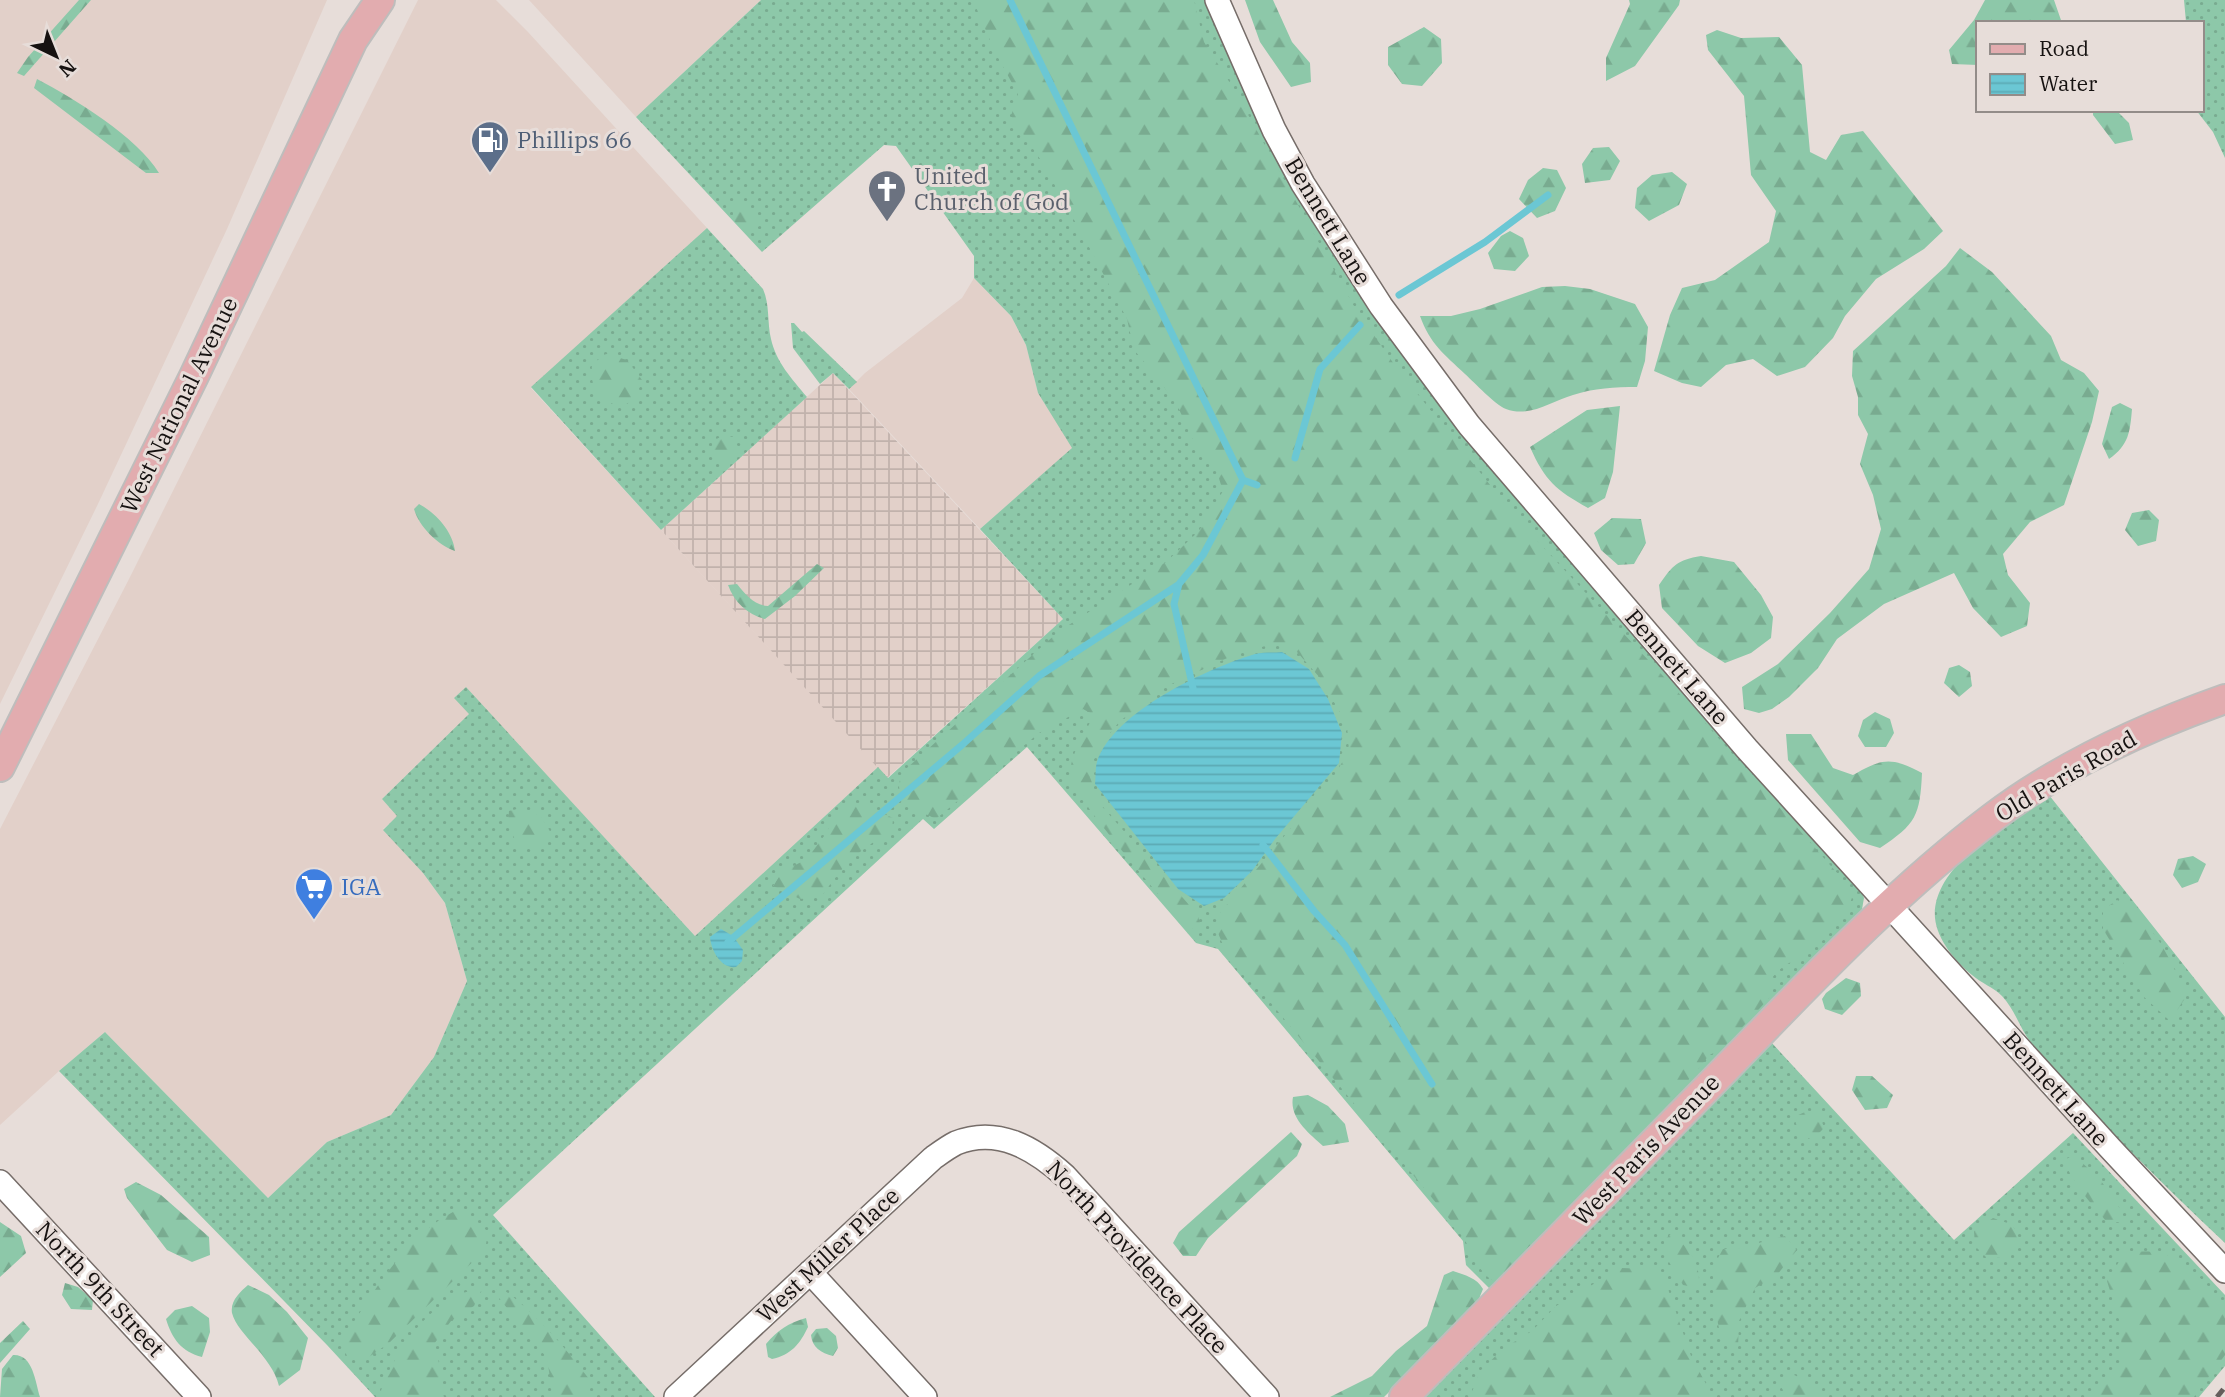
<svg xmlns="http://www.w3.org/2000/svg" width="2225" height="1397" font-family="'IBM Plex Serif',serif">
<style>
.built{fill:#e2d0c9}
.industrial{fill:url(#industrial-grid)}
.grass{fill:url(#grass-dots)}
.forest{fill:url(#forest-firs)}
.water{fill:url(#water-rules)}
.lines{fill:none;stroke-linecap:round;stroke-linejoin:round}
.stream{stroke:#6bc7d4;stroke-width:7}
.minor-casing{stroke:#766d69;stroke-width:26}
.major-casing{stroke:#bebdbc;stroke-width:32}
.minor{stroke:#fff;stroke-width:23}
.major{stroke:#e2acaf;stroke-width:28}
.rail{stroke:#655e5c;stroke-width:5;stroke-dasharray:10 5;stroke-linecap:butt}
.labels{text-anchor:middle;stroke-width:6;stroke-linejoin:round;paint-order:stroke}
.service-label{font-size:23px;fill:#4e5e75;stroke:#e7ddd9;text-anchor:start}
.worship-label{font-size:23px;fill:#5b616d;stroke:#e7ddd9;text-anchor:start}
.street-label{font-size:23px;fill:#161211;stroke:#e7ddd9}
.shop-label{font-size:23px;fill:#366cbe;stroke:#e7ddd9;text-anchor:start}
</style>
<defs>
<pattern id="industrial-grid" width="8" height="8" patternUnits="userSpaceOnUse" patternTransform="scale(1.75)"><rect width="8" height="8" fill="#e2d0c9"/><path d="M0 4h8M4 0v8" fill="none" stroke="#c1b2ac"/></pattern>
<pattern id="grass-dots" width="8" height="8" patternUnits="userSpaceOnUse" patternTransform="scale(1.75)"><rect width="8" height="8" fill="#8dc8a9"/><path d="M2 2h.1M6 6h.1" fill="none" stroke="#79ab90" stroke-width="1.8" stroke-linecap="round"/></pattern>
<pattern id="forest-firs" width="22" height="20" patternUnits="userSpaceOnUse" patternTransform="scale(1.75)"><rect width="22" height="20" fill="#8dc8a9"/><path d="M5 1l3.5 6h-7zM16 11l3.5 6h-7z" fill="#79ab90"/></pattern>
<pattern id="water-rules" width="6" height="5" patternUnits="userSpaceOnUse" patternTransform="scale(1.75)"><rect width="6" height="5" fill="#6bc7d4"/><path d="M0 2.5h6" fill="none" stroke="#5caab5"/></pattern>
</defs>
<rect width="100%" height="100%" fill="#e7ddd9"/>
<path class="built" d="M0 0H327L227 229 97 506 0 704Z
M418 0H496L528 32 707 228 531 388 878 767 695 936 466 688 469 714 382 799 398 816 383 829 423 873 445 903 467 981 434 1057 391 1115 327 1142 268 1198 105 1032 59 1071 0 1125V829L128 581Z
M529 0H761L636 117Z
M974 278 1011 316 1026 345 1038 393 1073 448 980 529 849 389 865 373 962 298Z"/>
<path class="industrial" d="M833 373 1063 619 887 778 661 530Z"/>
<path class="grass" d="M761 0H1205L1265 138 1297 191 1461 432 1859 886 1864 898 1861 915 1493 1292 1466 1265 1463 1241 1218 949 1196 943 1027 747 934 829 923 819 493 1215 655 1397H375L327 1345 59 1071 105 1032 268 1198 327 1142 391 1115 434 1057 467 981 445 903 423 873 383 830 397 816 382 799 469 714 454 698 466 687 695 936 878 767 888 778 1063 619 980 529 1072 448 1038 393 1026 345 1011 316 974 278V256L896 146 884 145 762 252 636 117Z
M2184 0H2225V158L2213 132 2196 110H2202L2205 36 2202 34V23L2186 22Z
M707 228 763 289C770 305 767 322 771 339 776 362 792 379 807 397L661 530 531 387Z
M791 323H794L802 332 804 331 857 382 849 389 833 373 820 384 793 348Z
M2049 795 2225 1017V1243C2158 1180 2092 1115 2033 1045 2020 1030 2016 1011 2002 996 1993 987 1981 983 1972 975 1956 962 1937 940 1935 918 1931 866 2010 820 2049 795Z
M1770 1041 1954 1240 2073 1133 2225 1295V1366L2199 1397H1422Z"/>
<path class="forest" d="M79 0H91L24 76 17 73 28 57Z
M973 0H1194L1204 42 1235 91 1355 308 1396 367 1518 520 1676 690 1845 882 1853 894C1848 916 1822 945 1802 956 1793 961 1782 966 1775 974 1770 980 1770 987 1773 994L1721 1050 1709 1055 1697 1071 1495 1282C1477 1272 1471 1250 1461 1233L1223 945 1216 928 1219 914 1332 779 1349 751 1347 725 1321 679 1297 652 1273 644 1238 653 1165 687 1120 721 1101 744 1092 764 1090 777 1099 803 1198 915 1201 927 1194 930 1180 920C1162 898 1070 793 1070 775 1070 754 1085 733 1094 715L1083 709 1039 733 936 819C913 808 885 794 907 768L1058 632 1166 562 1199 531 1223 491 1214 463 1193 440 1178 407 1157 377 1134 350 1127 319 1088 245 1042 162 1011 116 1018 94 995 52Z
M1245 0H1273L1292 42 1310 63 1311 82 1291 87 1260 42Z
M1629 0H1680L1679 5 1635 66 1606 81V58L1630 4Z
M1985 0H2054L2062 23H1978V65L1952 64 1949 50 1974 20Z
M1424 27 1441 39 1442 63 1422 86 1402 84 1388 65V47Z
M1717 30 1741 38 1779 37 1802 65 1810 152 1826 160 1841 135 1863 131 1943 231 1924 249 1876 279 1845 316 1833 338 1805 367 1777 376 1753 359 1726 365 1701 387 1682 383 1654 371 1670 315 1682 288 1715 280 1769 242 1776 211 1751 175 1744 96 1708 50 1706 35Z
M37 79C75 99 137 137 159 173H146L138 167 34 88Z
M2093 110H2116L2129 123 2133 140 2115 144 2093 115Z
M1609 147 1620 161 1610 180 1585 183 1582 164 1593 148Z
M1543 168 1557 170 1566 188 1555 211 1537 218 1519 199 1528 180Z
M1672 172 1687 184 1679 205 1649 221 1635 208 1637 188 1652 175Z
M739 202 757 212 760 226 744 230 733 220V205Z
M1510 231 1523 238 1529 256 1515 271 1494 269 1488 253 1501 236Z
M1960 248 1992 272 2051 336 2061 360 2084 373 2099 391 2092 422 2064 505 2030 522 2003 554 2008 575 2030 603 2027 626 2001 637 1973 608 1954 573 1884 604 1837 639 1818 668 1789 697 1772 709 1759 713 1744 709 1742 687 1778 664 1830 613 1869 569 1881 529 1873 495 1860 464 1868 434 1858 415V397L1852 376 1853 351 1946 266Z
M1565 286 1590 289 1635 304 1648 327 1645 361 1637 387C1615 387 1594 388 1573 395 1552 401 1530 418 1506 409 1494 404 1475 383 1465 374 1444 354 1430 344 1420 316H1451L1480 309 1542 287Z
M606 354 627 360 642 380 636 398 620 408C598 396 590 391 592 364Z
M2120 403 2132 409C2130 432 2129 445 2109 459L2102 444 2112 407Z
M1620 406 1613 472 1605 498 1588 508C1556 490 1545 481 1530 447L1587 410Z
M723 436 734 437 739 450 727 463 713 459 712 441Z
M419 504C436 513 453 532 455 551 438 545 419 527 414 509Z
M2149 510 2159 520 2156 541 2138 546 2125 530 2132 513Z
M1612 518 1641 519 1646 543 1634 564 1618 565 1601 550 1594 533Z
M1701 556 1734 562 1761 595 1773 617 1771 638 1751 653 1725 663 1698 646 1662 608 1659 585C1673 565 1677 560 1701 556Z
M817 564 824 568 795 596 765 619C748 615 734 602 728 585L737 584C746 595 754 605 768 606Z
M1959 665 1970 672 1972 686 1959 697 1944 683 1949 668Z
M1875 712 1890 719 1894 733 1886 747H1865L1858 736 1863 720Z
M1786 734H1811L1833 768 1853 775C1883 758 1891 757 1922 773 1920 816 1916 824 1880 848L1860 842 1788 760Z
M850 803 871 808 893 818 892 831C858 850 844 864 822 896L800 899 773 886 782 872 807 859 827 832 833 817Z
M517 809 540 815 551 833 536 849 518 846 508 825 509 811Z
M2193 856 2206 864 2198 882 2182 888 2173 875 2178 859Z
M2117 900C2149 914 2175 965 2186 997L2170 1021 2144 997 2103 929V910Z
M1846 978 1860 983 1861 996 1842 1015 1825 1009 1822 999 1826 993Z
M1856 1076H1872L1893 1095 1887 1108 1865 1110 1852 1090Z
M1308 1095 1328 1106 1345 1124 1349 1142 1323 1146C1309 1133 1289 1118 1293 1097Z
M1807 1111 1820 1115 1824 1128 1812 1140 1799 1133 1794 1117Z
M1291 1132 1302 1144 1297 1156 1208 1238 1196 1256H1183L1173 1243 1179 1232Z
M2074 1155C2097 1177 2116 1192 2125 1223L2106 1221C2090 1202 2072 1183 2064 1160Z
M136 1182 161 1195 209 1237 210 1255 192 1262 167 1250 127 1198 124 1189Z
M453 1212 469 1214 488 1232 485 1250 389 1343 369 1357 348 1360 342 1340C372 1295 404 1237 453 1212Z
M1993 1218 2013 1225 2018 1241 2002 1258 1986 1257 1975 1246 1974 1231Z
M0 1222 21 1236 26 1253 0 1277Z
M1672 1233C1692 1252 1700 1261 1699 1288L1683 1285 1666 1257 1664 1240Z
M1785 1236 1797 1250 1777 1275 1755 1288 1739 1321 1738 1348 1722 1343 1714 1304 1713 1267 1723 1249 1740 1248Z
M2125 1252C2134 1252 2144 1251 2153 1252 2184 1254 2206 1285 2225 1305V1355L2194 1397H2089L2095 1388 2123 1367 2120 1323 2107 1281Z
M1621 1268 1650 1269 1667 1286 1691 1356 1713 1397H1470L1480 1371 1504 1348 1532 1331 1556 1306Z
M1453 1271C1465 1275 1477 1278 1483 1289L1476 1306 1384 1397H1330L1372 1376 1396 1351 1427 1326 1444 1275Z
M65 1283 78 1287 93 1300 92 1310 71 1309 62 1295Z
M495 1284C531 1307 566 1348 592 1383L587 1397H544L552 1391 547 1358 499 1298Z
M248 1285 269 1295 287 1312 308 1338 300 1370 279 1386C272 1356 237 1334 232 1313 230 1301 240 1292 248 1285Z
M482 1289 474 1306 451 1321 434 1344 440 1367 441 1391 444 1397H385L381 1391C395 1350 435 1292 482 1289Z
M192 1306 209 1318 210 1332 202 1357C182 1352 172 1339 166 1319L175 1310Z
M806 1318 808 1327C800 1344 791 1355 772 1359L768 1357 766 1344C778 1330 788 1323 806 1318Z
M23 1321 30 1329 0 1363V1343Z
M827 1328 836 1336 838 1348 833 1356C821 1353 812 1347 811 1335L816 1329Z
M13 1355C33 1354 35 1381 40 1397H0L2 1369Z
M1790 1373 1815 1385 1821 1397H1787L1780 1385Z"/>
<path class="water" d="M1282 652 1309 669 1328 699 1342 733 1339 763 1275 839 1252 871 1224 898 1204 906 1178 889 1095 784C1096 777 1095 768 1097 762 1113 712 1208 668 1255 654 1264 652 1273 653 1282 652Z
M721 929 733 936 743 950 742 961 736 967C721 969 711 950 710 937Z"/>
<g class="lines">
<path class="stream" d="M1010 0 1243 480 1257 485
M1399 295 1485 242 1548 195
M1295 458 1320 369 1360 325
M1193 688 1174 604 1179 584 1203 555 1243 480
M1263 845 1314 911 1345 945 1432 1084
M728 942 962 745 1039 676 1178 585"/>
<defs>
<path id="minor" d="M1217 0 1274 130 1303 184 1381 306 1469 425 1747 749 2110 1148 2225 1271
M0 1182 199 1397
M810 1272 925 1397
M676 1397 933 1158C940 1153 948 1147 956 1143 998 1126 1035 1149 1065 1176L1267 1397"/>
<path id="major" d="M0 767 194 376 353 40 380 0
M1404 1397C1506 1293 1608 1189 1710 1085 1800 993 1889 896 1992 818 2062 765 2143 728 2225 699"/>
</defs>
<use href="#minor" class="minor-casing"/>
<use href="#major" class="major-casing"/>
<use href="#minor" class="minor"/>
<use href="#major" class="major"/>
<path class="rail" d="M2217 1397 2225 1387"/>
</g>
<defs>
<symbol id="fuel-pin" viewBox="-11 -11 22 30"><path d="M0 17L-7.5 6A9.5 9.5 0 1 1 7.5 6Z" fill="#5c6f8a" stroke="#e7ddd9"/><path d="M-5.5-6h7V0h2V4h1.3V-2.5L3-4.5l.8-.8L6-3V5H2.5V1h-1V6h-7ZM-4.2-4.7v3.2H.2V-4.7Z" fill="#fff"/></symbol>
<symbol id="church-pin" viewBox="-11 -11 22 30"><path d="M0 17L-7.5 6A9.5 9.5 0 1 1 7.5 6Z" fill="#6b7280" stroke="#e7ddd9"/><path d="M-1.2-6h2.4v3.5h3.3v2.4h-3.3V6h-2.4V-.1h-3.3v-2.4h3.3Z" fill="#fff"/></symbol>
<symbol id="supermarket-pin" viewBox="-11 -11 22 30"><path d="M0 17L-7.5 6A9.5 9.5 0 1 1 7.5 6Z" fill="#3f7fe0" stroke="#e7ddd9"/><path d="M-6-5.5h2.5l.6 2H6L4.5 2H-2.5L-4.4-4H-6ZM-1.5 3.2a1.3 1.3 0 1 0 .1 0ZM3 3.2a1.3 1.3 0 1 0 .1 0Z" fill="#fff"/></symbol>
</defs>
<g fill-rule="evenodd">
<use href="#fuel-pin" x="468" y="118" width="44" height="60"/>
<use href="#church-pin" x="865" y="167" width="44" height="60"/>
<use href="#supermarket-pin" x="292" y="865" width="44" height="60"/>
</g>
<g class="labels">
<g class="service-label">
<text x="517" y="148">Phillips 66</text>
</g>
<g class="worship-label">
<text x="914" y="184">United<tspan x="914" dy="26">Church of God</tspan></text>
</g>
<g class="street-label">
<text transform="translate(1328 221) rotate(59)" y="8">Bennett Lane</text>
<text transform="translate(179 405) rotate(-64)" y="8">West National Avenue</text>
<text transform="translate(1677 667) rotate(49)" y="8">Bennett Lane</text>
<text transform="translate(2066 776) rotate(-30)" y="8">Old Paris Road</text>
<text transform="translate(2056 1089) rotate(48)" y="8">Bennett Lane</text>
<text transform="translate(1646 1150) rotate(-46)" y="8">West Paris Avenue</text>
<text transform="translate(828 1255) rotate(-43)" y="8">West Miller Place</text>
<text transform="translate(1137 1257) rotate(47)" y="8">North Providence Place</text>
<text transform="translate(100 1289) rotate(47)" y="8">North 9th Street</text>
</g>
<g class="shop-label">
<text x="341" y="895">IGA</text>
</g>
</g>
<rect x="1976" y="21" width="228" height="91" fill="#e7ddd9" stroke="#938c89" stroke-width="2"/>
<rect x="1990" y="44" width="35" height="10" fill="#e2acaf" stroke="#938c89" stroke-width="2"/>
<text x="2039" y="56" font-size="21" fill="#161211">Road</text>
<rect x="1990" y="74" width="35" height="21" fill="url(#water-rules)" stroke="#938c89" stroke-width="2"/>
<text x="2039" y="91" font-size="21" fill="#161211">Water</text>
<g transform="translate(56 56) rotate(137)" stroke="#e7ddd9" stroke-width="5" paint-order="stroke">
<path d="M0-5L12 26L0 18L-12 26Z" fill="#161211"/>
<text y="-10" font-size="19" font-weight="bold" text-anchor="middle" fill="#161211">N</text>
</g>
</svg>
